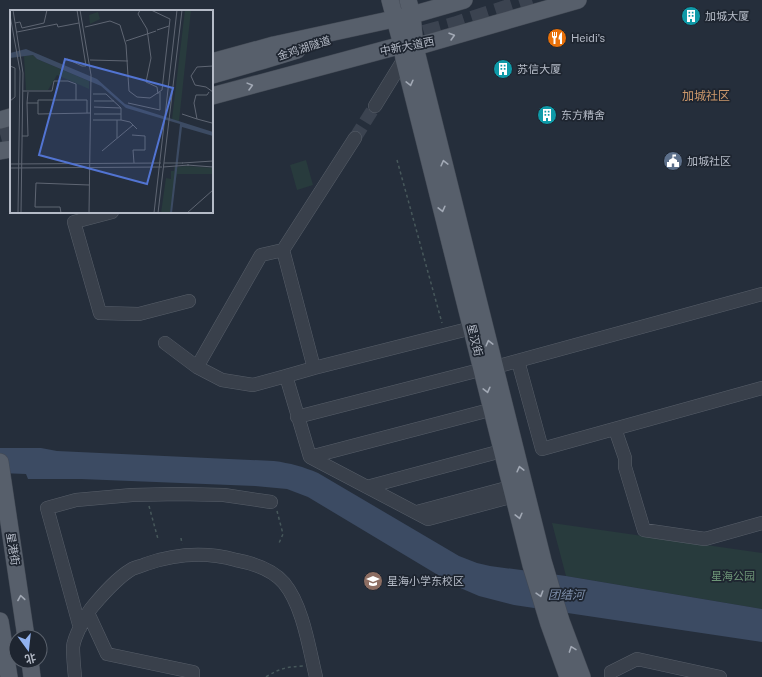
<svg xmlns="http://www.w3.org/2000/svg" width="762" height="677" font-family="'Public Sans','Noto Sans SC',sans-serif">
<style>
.green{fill:#283b3d}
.water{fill:#3c4b63}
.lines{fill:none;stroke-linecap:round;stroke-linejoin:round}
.minor-tunnel{stroke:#3b4350;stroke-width:13;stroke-dasharray:13 6;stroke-linecap:butt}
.major-tunnel{stroke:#3b4350;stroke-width:17;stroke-dasharray:17 8;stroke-linecap:butt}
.minor-casing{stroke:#575e69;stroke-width:14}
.major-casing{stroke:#424954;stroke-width:18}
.path{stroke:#47585b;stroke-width:1.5;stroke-dasharray:3 3;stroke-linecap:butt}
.minor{stroke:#39404b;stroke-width:13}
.major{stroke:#575f6b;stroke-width:17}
.oneway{stroke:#a2a9b5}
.labels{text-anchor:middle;stroke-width:3.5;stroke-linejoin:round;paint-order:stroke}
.poi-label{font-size:11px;fill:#b5bbc7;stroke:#1e2530;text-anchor:start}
.street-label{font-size:11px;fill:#b5bbc7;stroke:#1e2530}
.park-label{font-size:11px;fill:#6e9678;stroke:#1e2530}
.neighbourhood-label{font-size:12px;fill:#cc986b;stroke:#1e2530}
.water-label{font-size:12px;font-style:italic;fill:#7f90ac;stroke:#1e2530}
.inset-road{fill:none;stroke:#5f6673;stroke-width:1}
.view{fill:#5274d2;fill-opacity:0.15;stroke:#5274d2;stroke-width:2}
.inset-edge{fill:none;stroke:#b5bbc7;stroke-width:2}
</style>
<rect width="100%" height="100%" fill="#252e3b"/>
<path class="green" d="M306 160 313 185 297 190 290 165Z
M552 523 762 553V609L566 576Z"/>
<path class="water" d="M0 448H41L57 451 274 461C290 463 304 467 318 473L459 556 477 563 490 566 566 576 762 609V642L514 605 479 596 458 587 308 497 287 489 255 486 81 479H28L26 474 0 473Z"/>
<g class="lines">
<path class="minor-tunnel" d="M355 138 375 106"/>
<path class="major-tunnel" d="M400 40 455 25 532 0
M0 134 11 131"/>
<defs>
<path id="minor" d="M375 106 404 59
M112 212 74 222 100 313 139 314 189 301
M283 250 314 368 472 328
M165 343 197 367 222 380 253 385 286 376
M518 361 542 449 762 388
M197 367 261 255 283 250 355 138
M495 367 762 294
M314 368 286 376 310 457 428 519 514 496
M297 417 472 372
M615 429 625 458V467L644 530 705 539 762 523
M310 457 482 412
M367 487 494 453
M417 512 503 489
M88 613 107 654 193 672V677
M80 628 47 508 76 500 132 495 179 494 224 495 271 502
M75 677C74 667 73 656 73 647 74 637 86 614 93 606 104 593 117 578 132 569 136 567 142 566 146 564 175 554 207 552 236 560 252 563 273 570 284 583 303 606 309 648 316 677
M611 677V672L637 659 720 677"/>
<path id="major" d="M390 0 402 45 404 59 531 565 549 624 568 677
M408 0 412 15 415 47 543 561 561 621 582 677
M212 62 274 45 412 15 464 0
M212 75 264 60 297 50
M212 96 402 45 415 47 578 0
M0 120 11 117
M0 151 11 149
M0 462 26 637
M0 621 9 677
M30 661 32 677"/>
</defs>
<use href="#minor" class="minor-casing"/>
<use href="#major" class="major-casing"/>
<path class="path" d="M397 160 442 323
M149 506 158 539
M277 511 283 534 279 543
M181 538 182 544
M266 677C280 668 287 667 303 666"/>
<use href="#minor" class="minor"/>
<use href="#major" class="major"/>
</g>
<defs><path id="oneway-chevron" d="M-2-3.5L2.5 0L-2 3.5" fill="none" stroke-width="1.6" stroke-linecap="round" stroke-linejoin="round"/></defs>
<g class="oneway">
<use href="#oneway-chevron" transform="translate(452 36) rotate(-16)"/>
<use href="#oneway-chevron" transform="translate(410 83) rotate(76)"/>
<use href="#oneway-chevron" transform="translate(250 86) rotate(-15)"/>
<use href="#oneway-chevron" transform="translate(444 163) rotate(-104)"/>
<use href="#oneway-chevron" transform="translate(442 209) rotate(76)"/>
<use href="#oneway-chevron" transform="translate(489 343) rotate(-104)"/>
<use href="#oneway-chevron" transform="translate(487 390) rotate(76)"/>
<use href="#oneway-chevron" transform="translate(520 469) rotate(-104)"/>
<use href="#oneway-chevron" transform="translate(519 516) rotate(76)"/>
<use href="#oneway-chevron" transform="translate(540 594) rotate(73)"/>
<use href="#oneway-chevron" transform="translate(21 598) rotate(-99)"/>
<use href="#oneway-chevron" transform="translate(572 649) rotate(-110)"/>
</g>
<defs>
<symbol id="building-disc" viewBox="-11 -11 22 22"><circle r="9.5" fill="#0f9aa8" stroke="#1e2530"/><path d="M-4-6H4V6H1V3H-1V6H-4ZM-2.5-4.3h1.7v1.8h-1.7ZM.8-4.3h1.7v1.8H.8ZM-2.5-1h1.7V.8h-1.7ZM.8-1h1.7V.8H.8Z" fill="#fff"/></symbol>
<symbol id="restaurant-disc" viewBox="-11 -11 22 22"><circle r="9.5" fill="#e8710a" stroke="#1e2530"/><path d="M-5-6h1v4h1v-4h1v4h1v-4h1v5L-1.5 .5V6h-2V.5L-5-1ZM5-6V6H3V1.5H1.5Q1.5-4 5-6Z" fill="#fff"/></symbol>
<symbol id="civic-disc" viewBox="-11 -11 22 22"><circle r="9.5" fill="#5c6f8a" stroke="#1e2530"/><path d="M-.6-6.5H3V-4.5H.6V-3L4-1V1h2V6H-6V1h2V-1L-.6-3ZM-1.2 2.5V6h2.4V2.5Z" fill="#fff"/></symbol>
<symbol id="school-disc" viewBox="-11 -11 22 22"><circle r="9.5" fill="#8d6e63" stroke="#1e2530"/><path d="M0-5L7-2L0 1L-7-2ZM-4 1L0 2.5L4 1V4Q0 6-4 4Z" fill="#fff"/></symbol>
</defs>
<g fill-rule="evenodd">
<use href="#building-disc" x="680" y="5" width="22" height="22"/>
<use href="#restaurant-disc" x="546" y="27" width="22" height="22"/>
<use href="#building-disc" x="492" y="58" width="22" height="22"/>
<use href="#building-disc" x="536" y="104" width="22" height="22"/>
<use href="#civic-disc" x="662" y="150" width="22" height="22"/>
<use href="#school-disc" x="362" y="570" width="22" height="22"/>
</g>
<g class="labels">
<g class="poi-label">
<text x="705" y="20">加城大厦</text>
<text x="571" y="42">Heidi's</text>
<text x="517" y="73">苏信大厦</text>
<text x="561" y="119">东方精舍</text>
<text x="687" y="165">加城社区</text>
<text x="387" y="585">星海小学东校区</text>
</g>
<g class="street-label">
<text transform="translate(407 46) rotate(-11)" y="4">中新大道西</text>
<text transform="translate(304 48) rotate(-18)" y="4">金鸡湖隧道</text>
<text transform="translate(475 340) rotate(76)" y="4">星汉街</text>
<text transform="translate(13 549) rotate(81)" y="4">星港街</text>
</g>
<g class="park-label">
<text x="733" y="580">星海公园</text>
</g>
<g class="neighbourhood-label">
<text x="706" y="100">加城社区</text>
</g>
<g class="water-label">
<text x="566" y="599">团结河</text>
</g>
</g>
<g transform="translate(10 10)">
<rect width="203" height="203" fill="#252e3b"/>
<path d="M175 0H181L169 111H166L162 109ZM88 2 90 9 80 14 79 5ZM23 45 27 49 79 71V79L47 65 38 80H16L14 46ZM177 156 203 158V164H167L160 203H151L156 168 161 169V161H164V157Z" fill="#283b3d"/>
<path d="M16 39 87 69 115 94 203 122V126L172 117 162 203H160L170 114 116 98 91 76 27 49 23 45 0 48V43Z" fill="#3c4b63"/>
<path class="inset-road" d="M3 0 13 63 11 203M70 0 81 65 79 203M130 0 128 4 137 19 141 48 136 72 147 77 148 84M0 5 10 61 8 203M5 13 10 12 12 18 34 13 37 0M75 17 100 11 110 15 116 35 119 81 127 87 140 88 152 80 160 9 141 0M147 20 159 16M7 22 47 14 48 17 69 13M116 31 146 21M57 49 72 56H76L67 0M80 50 118 51M0 56 5 58V87L0 91M203 56 187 57 181 66 185 75 196 77 203 82M13 81H42L44 71H58L66 74V90M18 82 17 93H28M199 82 197 85H186L184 93 187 109 202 113M83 84H96L111 98V110H107M84 91H104M118 93 150 100V82M84 97 111 98M77 103V90H28V104L81 103M84 104H111M172 104 187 109M83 110H107V128M111 110 120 112 127 119M122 125 135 126V140H123L124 153M12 126H18L17 93M92 141 123 115M154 153H173M172 153 203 151M0 154 151 153M177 155 203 157M153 157 179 155M0 158 152 157M51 203 50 197H25L26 173 79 175M144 203 167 0M148 203 172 0M177 203 203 180"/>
<path class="view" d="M55 49 163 78 137 174 29 145Z"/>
<rect width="203" height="203" class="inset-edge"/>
</g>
<g transform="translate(28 649) rotate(165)"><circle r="19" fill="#1e2530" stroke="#5a616c"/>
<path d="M0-3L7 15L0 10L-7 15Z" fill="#91b2ef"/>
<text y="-6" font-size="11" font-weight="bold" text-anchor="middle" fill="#b5bbc7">北</text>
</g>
</svg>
